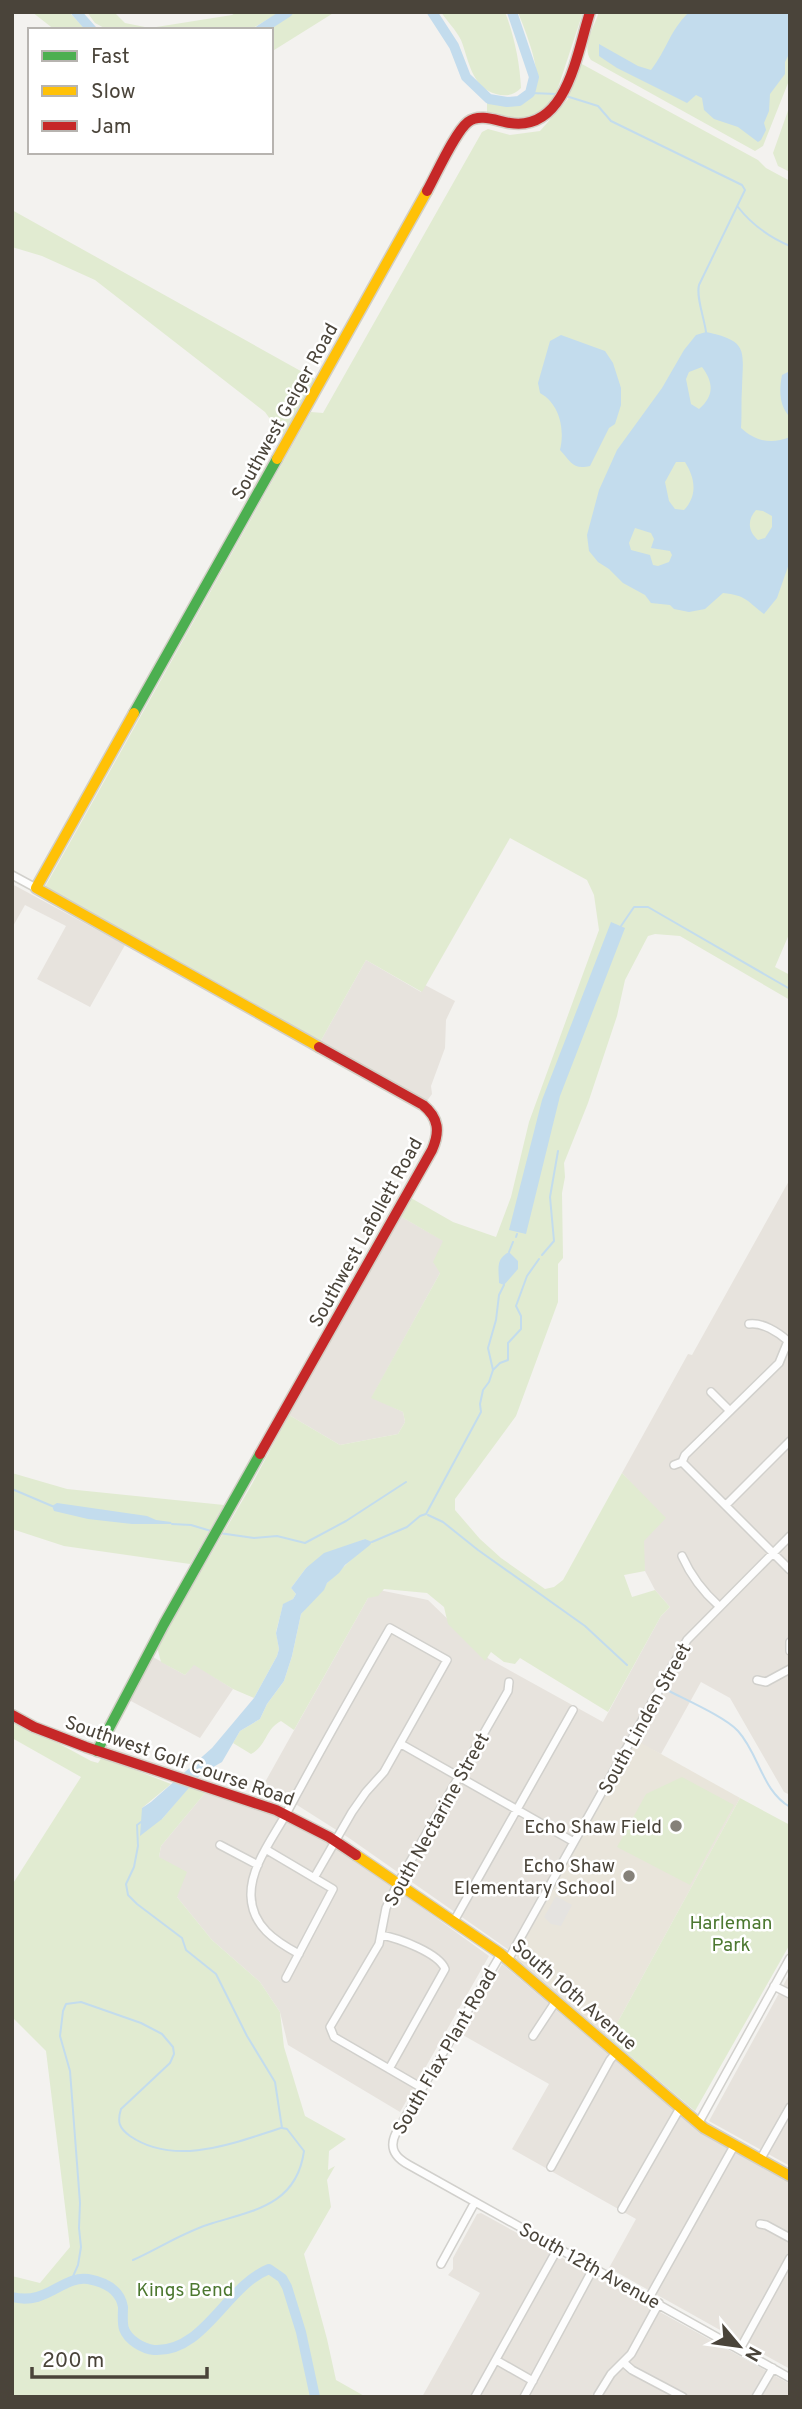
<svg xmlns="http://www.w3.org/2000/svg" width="802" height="2409" font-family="Overpass,sans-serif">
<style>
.residential{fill:#e7e3dd}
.education{fill:#e9e5db}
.green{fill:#e1ebd1}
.parking{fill:#e5e3e0}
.water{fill:#c3dced;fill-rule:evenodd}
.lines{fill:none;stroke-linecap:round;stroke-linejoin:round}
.stream{stroke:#c3dced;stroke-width:2}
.river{stroke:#c3dced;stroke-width:10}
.street-casing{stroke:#d1d0cc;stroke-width:10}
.fast-casing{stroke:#d2cfc6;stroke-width:13}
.slow-casing{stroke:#d2cfc6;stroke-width:13}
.jam-casing{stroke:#d2cfc6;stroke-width:13}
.street{stroke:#fdfdfd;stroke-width:7}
.fast{stroke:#4caf50;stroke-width:10}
.slow{stroke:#ffc107;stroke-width:10}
.jam{stroke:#c62828;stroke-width:10}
.poi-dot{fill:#858179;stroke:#fff;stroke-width:2.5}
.labels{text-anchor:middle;stroke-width:5;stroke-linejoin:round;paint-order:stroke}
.street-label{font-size:19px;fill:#4a443a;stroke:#fff}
.poi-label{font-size:19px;fill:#4a443a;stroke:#fff;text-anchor:end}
.park-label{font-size:19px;fill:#4c7830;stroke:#fff}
</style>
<rect width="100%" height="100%" fill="#f3f2ef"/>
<path class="residential" d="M12 884 125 945 90 1007 37 979 66 926 25 905 12 928Z
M366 960 421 992 425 985 455 1001 446 1020 445 1048 431 1086 432 1094 427 1101 319 1044Z
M790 1179V1795L784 1792 730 1698 701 1682 661 1754 635 1741 516 1955 349 1838 264 1784 368 1598 379 1590 428 1600 489 1659 603 1722 661 1616 670 1607 655 1590 645 1571 643 1555 645 1498 622 1473 688 1354 692 1355Z
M400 1216 444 1241 440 1273 372 1397 403 1412 405 1422 398 1434 340 1445 289 1415Z
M153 1657 185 1675 194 1664 233 1689 200 1738 129 1700Z
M205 1793 278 1816 315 1834 378 1876 489 1956 400 2112 288 2045 280 2012 260 1982 212 1940 177 1897 159 1857 161 1846Z
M502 1964 702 2134 790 2183V2369L609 2268 636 2219 512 2149 549 2084 461 2034Z
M790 1973V2166L709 2121Z
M481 2213 790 2384V2397H422L480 2293 448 2275 453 2269V2258L477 2214Z"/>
<path class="education" d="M636 1740 740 1798 609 2038 517 1959 516 1955Z"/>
<path class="green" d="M32 12H69L86 30H55Z
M87 12H114L125 23 150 28 232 15 237 12H280L250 30H108L95 23Z
M293 12H335L271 52V30H266L282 21Z
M441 12H505C514 35 520 63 521 88 514 95 506 97 496 94 471 87 469 60 461 40 456 30 447 21 441 12Z
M518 12H583L555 97C538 124 514 120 487 114V102C562 118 534 54 518 12Z
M599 12H790V78L763 146 755 151 591 60C581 47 594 27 599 12Z
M580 63 758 160 766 168 790 181V932L775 967 790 975V1000L680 936 655 934 648 936 625 980 617 1016 588 1103 564 1163 565 1177 562 1193 563 1258 558 1264V1302L516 1416 455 1499V1510L480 1539 501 1558 545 1589 554 1587 563 1580 622 1473 666 1518 644 1541 645 1571 624 1575 632 1597 655 1590 670 1607 661 1616 608 1712 520 1658 515 1664 504 1662 491 1652 485 1661 448 1624 444 1607 427 1593 384 1589 378 1596 368 1598 294 1730 281 1721C265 1729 267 1746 251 1754L233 1743 240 1731 260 1719 267 1704 284 1681 292 1656 301 1614 327 1583 359 1552 365 1539 340 1549 306 1568 291 1588 296 1594 293 1599 283 1605 276 1632 279 1649 277 1656 254 1698 233 1689 194 1665 185 1675 161 1662 157 1647 252 1484 289 1415 340 1445 398 1434 405 1422 403 1412 371 1398 440 1273 433 1262 443 1241 400 1216 411 1198 453 1222 496 1237 511 1197 529 1122 599 930 594 895 587 880 510 838 422 992 366 960 319 1044 45 887 311 412 323 413 482 132 488 129 510 135 540 131 568 99Z
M790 105V172L778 166 773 153Z
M12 210 315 379 283 437 265 412 95 280 42 256 12 247Z
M12 1473 67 1489 224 1505 190 1564 64 1546 12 1529Z
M12 1718 91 1761 98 1763 102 1757 171 1784 142 1808 162 1819 188 1788 192 1787 205 1793 161 1846 159 1857 187 1872 177 1897 212 1940 260 1982 280 2012 284 2047 305 2116 346 2139 329 2151 328 2170 335 2166 327 2180 331 2207 304 2254 327 2339 336 2380 366 2397H12V2276L40 2283 70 2247 46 2051 12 2017V1885L81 1777 12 1738Z
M682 1777 734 1805 690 1885 617 1847 646 1794Z
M740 1798 790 1825V1944L695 2111 609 2038Z"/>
<path class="parking" d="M556 1896 572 1905 561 1926 551 1924 544 1917Z"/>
<path class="water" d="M689 12H790V52L785 62V74L770 94 769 111 764 123 766 130 761 140 758 142 738 127 714 119 704 110 702 98 696 95 687 103 617 68 599 56V44L638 66 651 70C667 49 669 32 689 12Z
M706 332C749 341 743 350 742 388 741 401 742 414 741 428 755 441 771 445 790 437V561L777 598 764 614C748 602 746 595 723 593L705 609 689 612 674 609 670 605 651 603 645 595 623 583 609 569 598 562 589 551 587 535 599 490 617 450 662 388 684 350 696 335ZM702 367C714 383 714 396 699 409L691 404 686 379 689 372ZM676 462H685C695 478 698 495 684 510L675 509 669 501 665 482ZM756 510 763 511 772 516V527L765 538 758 540C748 531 747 520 756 510ZM635 528 651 533 654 539 651 548 670 551 672 555 669 562 658 566 653 565 650 555 631 550 629 543Z
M561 335 605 351 613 363 621 388V405L615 424 609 428 590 466C573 470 571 462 560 450 565 430 560 404 540 393L538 383 550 341Z
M790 371V417C779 406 779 390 782 375Z
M611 922 625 928 560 1096 526 1234 509 1230 542 1100Z
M509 1252 518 1261V1269L504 1285 499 1283C499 1270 495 1259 509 1252Z
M57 1503 147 1516 156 1520 171 1522 172 1524H132L88 1519 54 1511 52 1506Z
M365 1539 372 1542 370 1545 345 1565 339 1573 327 1583 324 1590 301 1614 292 1656 284 1681 267 1704 260 1719 240 1731 222 1762 201 1774 162 1819 140 1836 142 1808 151 1802 212 1748 254 1698 277 1656 279 1649 276 1633 283 1604 293 1599 296 1594 291 1588 306 1568 324 1553Z"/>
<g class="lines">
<path class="stream" d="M530 93 557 94
M566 96 598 106 611 121 742 185 745 190 699 285C696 297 704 317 706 332
M738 207C752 225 769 237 790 246
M621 926 634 907H648L790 989
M516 1237 517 1234
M509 1252 513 1242
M542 1255 554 1241 550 1197 558 1151
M493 1370 500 1363 508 1360V1343L521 1329V1316L516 1306 527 1276 539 1259
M12 1489 52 1506
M428 1515 443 1522 478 1550 585 1626 627 1665
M172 1524 191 1525 211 1531
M219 1533 254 1538 277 1536 305 1543 346 1521 406 1482
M372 1542 407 1527 420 1516 426 1514 481 1412 480 1404 483 1390 489 1382 493 1370 488 1348 496 1320 499 1295 504 1285
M667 1690C686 1700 725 1717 738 1731 759 1754 762 1791 790 1807
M133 2260C160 2248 185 2231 213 2223 257 2210 297 2203 304 2151L287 2129 282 2128 275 2082 247 2036 216 1974 186 1950 182 1938 137 1904 128 1895 126 1884 134 1867 138 1846 137 1825 141 1822
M71 2281 78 2265 81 2247 79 2228 80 2203 70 2071 60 2036 63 2011 66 2004 81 2002 141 2023 162 2034 173 2047 174 2054 170 2063 121 2109C117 2122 119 2128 130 2136 175 2167 234 2143 281 2128"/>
<path class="river" d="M76 12 92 30
M432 12 454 46 466 77 489 99 507 102 519 101 530 93 534 77 512 12
M260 30 288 12
M12 2297C47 2306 63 2275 88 2279 105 2282 120 2290 123 2307 123 2314 122 2323 124 2329 128 2340 143 2349 154 2350 204 2353 226 2286 269 2269L282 2278 287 2287 301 2332 315 2397"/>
<defs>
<path id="street" d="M12 875 36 888
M711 1392 730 1411
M682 1462 790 1570
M674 1465 682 1462 685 1455 779 1363 788 1341C778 1332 762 1322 749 1324
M726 1505 790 1441
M682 1556C691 1576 702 1591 719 1606
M790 1642V1651
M757 1680 766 1682 790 1669
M401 1744 574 1842
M220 1845 258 1865
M267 1850 333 1889 286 1978
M454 1921 573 1710
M381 1935C398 1938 439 1953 445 1969L389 2069
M299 1954C275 1941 252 1926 251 1896 250 1867 273 1838 286 1814 320 1751 355 1689 390 1628L447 1660 384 1772 366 1792 352 1812 314 1878
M501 1954 396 2133C388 2149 396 2158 409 2165L790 2378
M508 1960 687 1640 790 1536
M774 1986 790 1994
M533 2036 556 2001
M422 2088 334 2037 330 2027 379 1944 386 1908 398 1883 508 1691 509 1682
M698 2124 790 1958
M760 2160 790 2107
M551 2167 610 2060 616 2053
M622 2209 680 2108
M760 2224 766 2225 790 2238
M441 2264 475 2202
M649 2298 734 2146
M740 2349 790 2258
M496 2360 533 2381
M624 2363 632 2370 683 2397
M598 2395 611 2374 631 2354 659 2303
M475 2397 558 2248
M524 2397 594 2267
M756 2397 773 2368"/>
<path id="fast" d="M134 713 277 459
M97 1751 164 1624 260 1454"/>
<path id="slow" d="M277 459 427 191
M134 713 36 888 319 1047
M356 1855 501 1954 704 2128 790 2176"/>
<path id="jam" d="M427 191C436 175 455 132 468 122 480 113 497 121 510 123 567 132 577 52 590 12
M260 1454 432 1150C440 1132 439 1118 423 1105L319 1047
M12 1715 34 1727 86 1747 276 1810 329 1837 356 1855"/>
</defs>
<use href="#street" class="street-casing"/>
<use href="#fast" class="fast-casing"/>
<use href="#slow" class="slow-casing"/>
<use href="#jam" class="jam-casing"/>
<use href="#street" class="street"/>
<use href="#fast" class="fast"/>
<use href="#slow" class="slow"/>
<use href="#jam" class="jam"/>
</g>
<g class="poi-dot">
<circle cx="676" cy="1826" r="7"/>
<circle cx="629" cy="1876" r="7"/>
</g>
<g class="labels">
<g class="street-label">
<text transform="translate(284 411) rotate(-61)" y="7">Southwest Geiger Road</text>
<text transform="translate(365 1232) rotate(-61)" y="7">Southwest Lafollett Road</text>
<text transform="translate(644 1718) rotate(-61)" y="7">South Linden Street</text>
<text transform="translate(180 1760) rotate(19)" y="7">Southwest Golf Course Road</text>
<text transform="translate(436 1819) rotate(-61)" y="7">South Nectarine Street</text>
<text transform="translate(575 1994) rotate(41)" y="7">South 10th Avenue</text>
<text transform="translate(444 2051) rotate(-60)" y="7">South Flax Plant Road</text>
<text transform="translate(590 2265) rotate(29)" y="7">South 12th Avenue</text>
</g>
<g class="poi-label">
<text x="662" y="1833">Echo Shaw Field</text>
<text x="615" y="1872">Echo Shaw<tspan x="615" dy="22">Elementary School</tspan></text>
</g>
<g class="park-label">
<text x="731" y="1929">Harleman<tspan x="731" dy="22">Park</tspan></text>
<text x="185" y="2296">Kings Bend</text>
</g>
</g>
<rect width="802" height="2409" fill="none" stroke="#4a443a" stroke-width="28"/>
<rect x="28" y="28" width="245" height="126" fill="#ffffff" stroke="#b7b4b0" stroke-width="2"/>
<rect x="42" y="51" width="35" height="10" fill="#4caf50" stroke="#b7b4b0" stroke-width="2"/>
<text x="91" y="63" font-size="21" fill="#4a443a">Fast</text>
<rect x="42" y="86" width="35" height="10" fill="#ffc107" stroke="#b7b4b0" stroke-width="2"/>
<text x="91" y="98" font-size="21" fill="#4a443a">Slow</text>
<rect x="42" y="121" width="35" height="10" fill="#c62828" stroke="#b7b4b0" stroke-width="2"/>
<text x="91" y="133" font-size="21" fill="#4a443a">Jam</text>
<g transform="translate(739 2346) rotate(119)" stroke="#ffffff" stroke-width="5" paint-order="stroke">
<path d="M0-5L12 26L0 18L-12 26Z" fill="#4a443a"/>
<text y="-10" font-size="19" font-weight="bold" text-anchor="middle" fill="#4a443a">N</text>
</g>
<path d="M32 2367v10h175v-10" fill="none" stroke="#4a443a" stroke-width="3.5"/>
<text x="42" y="2367" font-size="21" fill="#4a443a" stroke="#ffffff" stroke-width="5" paint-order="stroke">200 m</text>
</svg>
